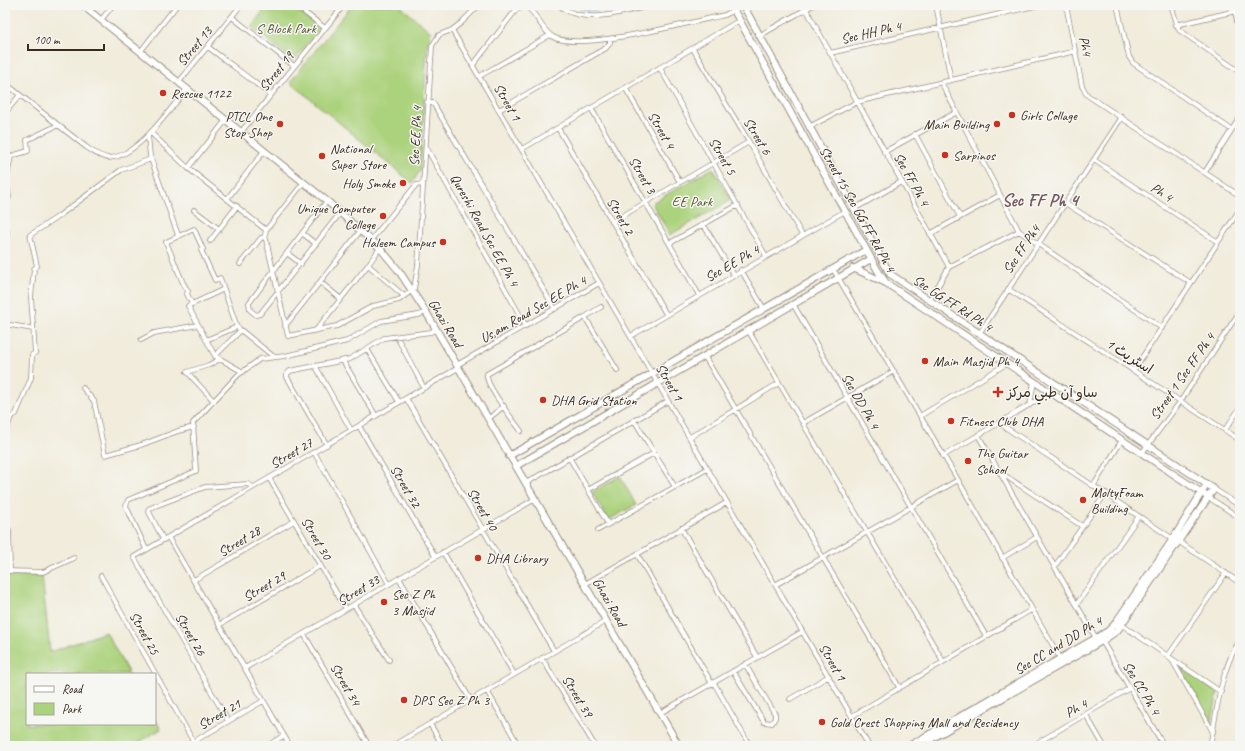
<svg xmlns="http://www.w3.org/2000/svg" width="1245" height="751" font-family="Caveat,'Playpen Sans Arabic',sans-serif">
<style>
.green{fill:#abd27c;stroke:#737e4d}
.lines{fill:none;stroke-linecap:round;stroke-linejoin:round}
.stream{stroke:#6bbde7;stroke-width:1.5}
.street-casing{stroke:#968b7c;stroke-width:5.5}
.secondary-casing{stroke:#968b7c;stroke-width:8}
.street{stroke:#fff;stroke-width:4}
.secondary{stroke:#fff;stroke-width:6}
.poi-dot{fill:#c8321e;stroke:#f6f6f2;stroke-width:1.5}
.labels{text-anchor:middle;stroke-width:3;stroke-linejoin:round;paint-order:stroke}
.park-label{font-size:14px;fill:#575436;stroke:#f6f6f2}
.street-label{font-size:14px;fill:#3b2a1e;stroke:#f6f6f2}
.poi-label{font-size:14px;fill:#3b2a1e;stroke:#f6f6f2;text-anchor:start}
.district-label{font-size:18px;font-weight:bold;fill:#755a60;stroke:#f6f6f2}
</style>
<rect width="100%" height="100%" fill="#f6f6f2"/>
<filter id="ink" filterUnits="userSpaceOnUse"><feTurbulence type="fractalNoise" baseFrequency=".025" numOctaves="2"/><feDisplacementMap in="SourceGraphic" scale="8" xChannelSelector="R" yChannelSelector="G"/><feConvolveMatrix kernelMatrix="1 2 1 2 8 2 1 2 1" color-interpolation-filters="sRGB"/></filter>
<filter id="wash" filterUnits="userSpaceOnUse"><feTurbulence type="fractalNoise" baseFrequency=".012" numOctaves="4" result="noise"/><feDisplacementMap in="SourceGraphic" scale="16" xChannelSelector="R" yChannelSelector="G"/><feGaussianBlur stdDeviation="0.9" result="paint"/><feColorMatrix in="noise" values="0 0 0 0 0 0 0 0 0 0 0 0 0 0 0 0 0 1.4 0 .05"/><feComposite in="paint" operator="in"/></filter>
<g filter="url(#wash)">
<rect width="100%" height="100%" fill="#f1ecdb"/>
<path class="green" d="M268 5H290L320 28 294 61 251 27Z
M352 5H399L431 32 427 48 420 171 412 183 290 82Z
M713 168 731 200 670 235 652 203Z
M620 476 636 505 608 520 592 492Z
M42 575 50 652 106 632 129 674H27V724H155V719L161 729 133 746H5V590L7 576Z
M1180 667 1218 693 1211 723Z"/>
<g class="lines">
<path class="stream" d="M575 5C587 15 605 8 617 5"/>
</g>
</g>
<g filter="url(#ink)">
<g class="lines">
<defs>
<path id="street" d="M295 5 325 28
M525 5C537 13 541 30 553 37 580 52 691 22 725 15L734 10
M559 5C583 27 626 11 654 5
M936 5 951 80
M1066 5 1082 86 1087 95 1240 196
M1117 5 1129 57 1133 63 1232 130
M1171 5 1179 30 1240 72
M806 9 949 267
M1235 11 1240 36
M232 17 294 66
M101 20 113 5
M1176 25 1240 10
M452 30 869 746
M759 36 813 5
M208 47 271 95
M693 49 749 142 802 235
M140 52 177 5
M830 53 1039 5
M473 65 516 10 522 5
M660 68 766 256
M480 76 550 35
M179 82 241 5
M941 82 1019 231 1162 328
M5 83 86 147C92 151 100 157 108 158 137 158 170 109 187 89
M626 89 680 182
M427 102 433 103 555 309
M591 108 699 295
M499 110 606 48 610 43V39
M5 113 20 95
M809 127 857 102 1076 51
M558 128 666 314
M241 132 344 5
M151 133 188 168 266 230
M915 134 960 217
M148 136 150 156 178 235
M426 147 526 326
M522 149 740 20
M884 152 957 112
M5 158 28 151 27 140 58 125
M1094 160 1218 242
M188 168 226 120
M1205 172 1240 117
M304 182 266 230 265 235 288 336 337 326 373 306 399 300 414 289 418 265 432 46 439 35 452 30 461 23 479 5
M227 199 264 151
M1065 203 1191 283
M5 207 9 197 6 182 11 156
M854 209 901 182
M194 210 219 229
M612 222 749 142
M703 224 734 275
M5 230 7 231 5 252
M302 233 316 244
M930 234 1000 195
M371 240 416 185 423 184
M210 241 237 206
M670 243 738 205
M287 253 249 303 250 310 256 315 260 314 341 212
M240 264 261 238 265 237
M301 264 287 253 327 201
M368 265 380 248
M833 269 958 480 1060 658
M741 270 764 309
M320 282 341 299
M224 289 188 306 215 356 243 372
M1008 289 1240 440
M929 301 949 267 1019 231
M192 304 187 294 188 291 183 283 166 242 194 229 203 249 201 250 215 280 220 278 237 327 274 357
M793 304 986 636
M585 317 601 307
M5 324 33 329
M285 326 361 230
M316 330 368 265 404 296
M748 330 943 661
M979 334 1122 117
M631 336 845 211
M397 337 424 388
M141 340 154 333 198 325
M206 340 237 327
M367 349 399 402
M215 356 240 331
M705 357 899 687
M343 361 376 416
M457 365 599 283
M316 367 351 430
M1133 371 1240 209
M83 388 94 401 105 455 141 445 178 431 194 427
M406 398 554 651
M214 401 187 372 209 365 220 359
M1030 405 1034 381
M920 416 1008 363
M488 419 504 406
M634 420 675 487
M803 423 894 371
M999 423 1173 539
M359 426 435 556
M1225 430 1240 408
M521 431C514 421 484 384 487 374L585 317 617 370
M5 433 11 417 16 414 31 378 32 355 35 353 31 297 34 269 37 266 30 235 56 218 121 170 151 159
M978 435 1096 638
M690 437 779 383
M327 445 287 377V374L290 371 350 359 384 338 431 332 436 329
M314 452 389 584
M1142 453 1180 402 1240 311
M943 456 1051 392
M569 457 608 524
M1001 473 1082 526
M269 478 346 609
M526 483 668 401
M1094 485 1122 440
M1214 489 1240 506
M588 490 654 453
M1208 497 1240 518
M5 527 9 530 10 571
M681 528 757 657
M598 530 707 469
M168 537 290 746
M163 539 150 514 148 510 150 508 205 487 248 484 253 487
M1178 541 1240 583
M146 549 126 506 128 500 196 471 193 423 238 375 260 359 285 356 347 341 381 321 419 315 426 312
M443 552 514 674
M637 554 711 682
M1002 558 1037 537
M1055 566 1106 493
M5 571 43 572 74 558
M101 576 193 741
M399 578 470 699
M194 580 294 521
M585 584 726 503
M775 585 958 480
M1077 604 1139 516
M354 605 389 660
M219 625 320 566
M1122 625 1221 692
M304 634 369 746
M1102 641 1164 746
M1168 656 1226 573
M542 658 595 746
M1172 660 1213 732
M245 668 535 499
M733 671 764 722 772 723 775 718V714L745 664
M714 683 750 746
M487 691 519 746
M790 699 829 676
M660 713 802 632
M1086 715 1104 746
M852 716 1031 610
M228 721 134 557 458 368
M430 724 443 746
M1042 740 1046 746
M186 746 263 701
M267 746 283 736
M392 746 606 621
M1032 746 1130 688
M1210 746C1217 712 1220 670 1240 640"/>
<path id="secondary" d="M82 5 327 201 380 248 399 271 426 312 679 746
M731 5 878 271 886 283 1208 497
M743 5 890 274 1214 489 1117 631 1102 641 919 746
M853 268 884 282
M509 456 866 250
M516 466 871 259
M909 746 1108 631 1114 625 1173 539 1207 484"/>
</defs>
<use href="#street" class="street-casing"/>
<use href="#secondary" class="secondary-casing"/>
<use href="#street" class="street"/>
<use href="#secondary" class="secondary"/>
</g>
</g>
<g class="poi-dot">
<circle cx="163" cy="93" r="4"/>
<circle cx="1012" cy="115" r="4"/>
<circle cx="280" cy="124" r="4"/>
<circle cx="997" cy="124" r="4"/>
<circle cx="945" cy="155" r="4"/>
<circle cx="322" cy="156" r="4"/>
<circle cx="403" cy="183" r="4"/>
<circle cx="383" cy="216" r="4"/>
<circle cx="443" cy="242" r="4"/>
<circle cx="925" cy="361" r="4"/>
<path d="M996 386h4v4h4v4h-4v4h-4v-4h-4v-4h4z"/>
<circle cx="543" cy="400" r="4"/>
<circle cx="951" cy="421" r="4"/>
<circle cx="968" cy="461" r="4"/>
<circle cx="1083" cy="500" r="4"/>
<circle cx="478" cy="558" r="4"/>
<circle cx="384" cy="602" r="4"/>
<circle cx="404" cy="700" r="4"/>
<circle cx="822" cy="722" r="4"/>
</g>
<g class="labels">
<g class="park-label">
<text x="286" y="33">S Block Park</text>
<text x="692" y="206">EE Park</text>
</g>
<g class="street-label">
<text transform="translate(871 32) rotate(-13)" y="5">Sec HH Ph 4</text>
<text transform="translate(194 46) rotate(-50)" y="5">Street 13</text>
<text transform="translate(1086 46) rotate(78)" y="5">Ph4</text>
<text transform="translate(276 71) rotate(-51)" y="5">Street 19</text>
<text transform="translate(508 102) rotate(60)" y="5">Street 1</text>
<text transform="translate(662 130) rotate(60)" y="5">Street 4</text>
<text transform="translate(415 136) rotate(-87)" y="5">Sec EE Ph 4</text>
<text transform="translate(758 136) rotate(59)" y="5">Street 6</text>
<text transform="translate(723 156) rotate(60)" y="5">Street 5</text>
<text transform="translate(643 175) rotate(60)" y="5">Street 3</text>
<text transform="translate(912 179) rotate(61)" y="5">Sec FF Ph 4</text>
<text transform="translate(1162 192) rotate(33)" y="5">Ph 4</text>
<text transform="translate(858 209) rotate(61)" y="5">Street 15 Sec GG FF Rd Ph 4</text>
<text transform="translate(621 216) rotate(60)" y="5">Street 2</text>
<text transform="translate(485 230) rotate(61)" y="5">Qureshi Road Sec EE Ph 4</text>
<text transform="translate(1021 249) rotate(-56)" y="5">Sec FF Ph4</text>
<text transform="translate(732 263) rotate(-30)" y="5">Sec EE Ph 4</text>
<text transform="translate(953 303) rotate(33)" y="5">Sec GG FF Rd Ph 4</text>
<text transform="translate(533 309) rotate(-30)" y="5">Us,am Road Sec EE Ph 4</text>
<text transform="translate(446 323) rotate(59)" y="5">Ghazi Road</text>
<text transform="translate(1130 356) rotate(33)" y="5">اسٹریٹ 1</text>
<text transform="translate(1182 376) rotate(-55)" y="5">Street 1 Sec FF Ph 4</text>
<text transform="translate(670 382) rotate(60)" y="5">Street 1</text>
<text transform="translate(861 401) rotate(60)" y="5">Sec DD Ph 4</text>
<text transform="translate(291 453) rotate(-30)" y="5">Street 27</text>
<text transform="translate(406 486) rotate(60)" y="5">Street 32</text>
<text transform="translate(483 509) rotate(60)" y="5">Street 40</text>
<text transform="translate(317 538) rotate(60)" y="5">Street 30</text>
<text transform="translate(239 541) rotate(-31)" y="5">Street 28</text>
<text transform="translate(264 586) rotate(-30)" y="5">Street 29</text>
<text transform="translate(358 590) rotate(-31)" y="5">Street 33</text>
<text transform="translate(610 602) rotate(60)" y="5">Ghazi Road</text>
<text transform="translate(145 633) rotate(61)" y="5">Street 25</text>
<text transform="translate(191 634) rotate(60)" y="5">Street 26</text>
<text transform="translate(1058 645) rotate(-31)" y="5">Sec CC and DD Ph 4</text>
<text transform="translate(833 662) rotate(60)" y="5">Street 1</text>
<text transform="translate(346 684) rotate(60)" y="5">Street 34</text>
<text transform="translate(1142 688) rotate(59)" y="5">Sec CC Ph 4</text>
<text transform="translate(578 696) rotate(59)" y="5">Street 39</text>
<text transform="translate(1076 708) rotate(-30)" y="5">Ph 4</text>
<text transform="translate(219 714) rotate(-30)" y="5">Street 21</text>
</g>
<g class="poi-label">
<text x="171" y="98">Rescue 1122</text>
<text x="1020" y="120">Girls Collage</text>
<text x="272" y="121" text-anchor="end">PTCL One<tspan x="272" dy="16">Stop Shop</tspan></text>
<text x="989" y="129" text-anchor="end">Main Building</text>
<text x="330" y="153">National<tspan x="330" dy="16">Super Store</tspan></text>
<text x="953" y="160">Sarpinos</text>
<text x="395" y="188" text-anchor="end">Holy Smoke</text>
<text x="375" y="213" text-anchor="end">Unique Computer<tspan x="375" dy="16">College</tspan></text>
<text x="435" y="247" text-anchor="end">Haleem Campus</text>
<text x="933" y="366">Main Masjid Ph 4</text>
<text x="1007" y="397">ساو آن طبي مرکز</text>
<text x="551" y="405">DHA Grid Station</text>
<text x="959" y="426">Fitness Club DHA</text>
<text x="976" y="458">The Guitar<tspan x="976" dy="16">School</tspan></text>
<text x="1091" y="497">MoltyFoam<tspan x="1091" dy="16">Building</tspan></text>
<text x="486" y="563">DHA Library</text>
<text x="392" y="599">Sec Z Ph<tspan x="392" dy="16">3 Masjid</tspan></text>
<text x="412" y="705">DPS Sec Z Ph 3</text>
<text x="830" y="727">Gold Crest Shopping Mall and Residency</text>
</g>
<g class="district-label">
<text x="1040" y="206">Sec FF Ph 4</text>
</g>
</g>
<rect width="1245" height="751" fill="none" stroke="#f6f6f2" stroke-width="20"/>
<rect x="26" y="673" width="130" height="52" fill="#f6f6f2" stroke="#aba49d"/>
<rect x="34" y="686" width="20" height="6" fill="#ffffff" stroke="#aba49d"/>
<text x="62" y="693" font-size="12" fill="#3b2a1e">Road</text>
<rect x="34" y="703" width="20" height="12" fill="#abd27c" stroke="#aba49d"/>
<text x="62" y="713" font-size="12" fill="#3b2a1e">Park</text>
<path d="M28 44v6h76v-6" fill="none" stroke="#3b2a1e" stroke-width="2"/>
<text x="34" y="44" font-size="12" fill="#3b2a1e" stroke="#f6f6f2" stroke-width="3" paint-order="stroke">100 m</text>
</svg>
